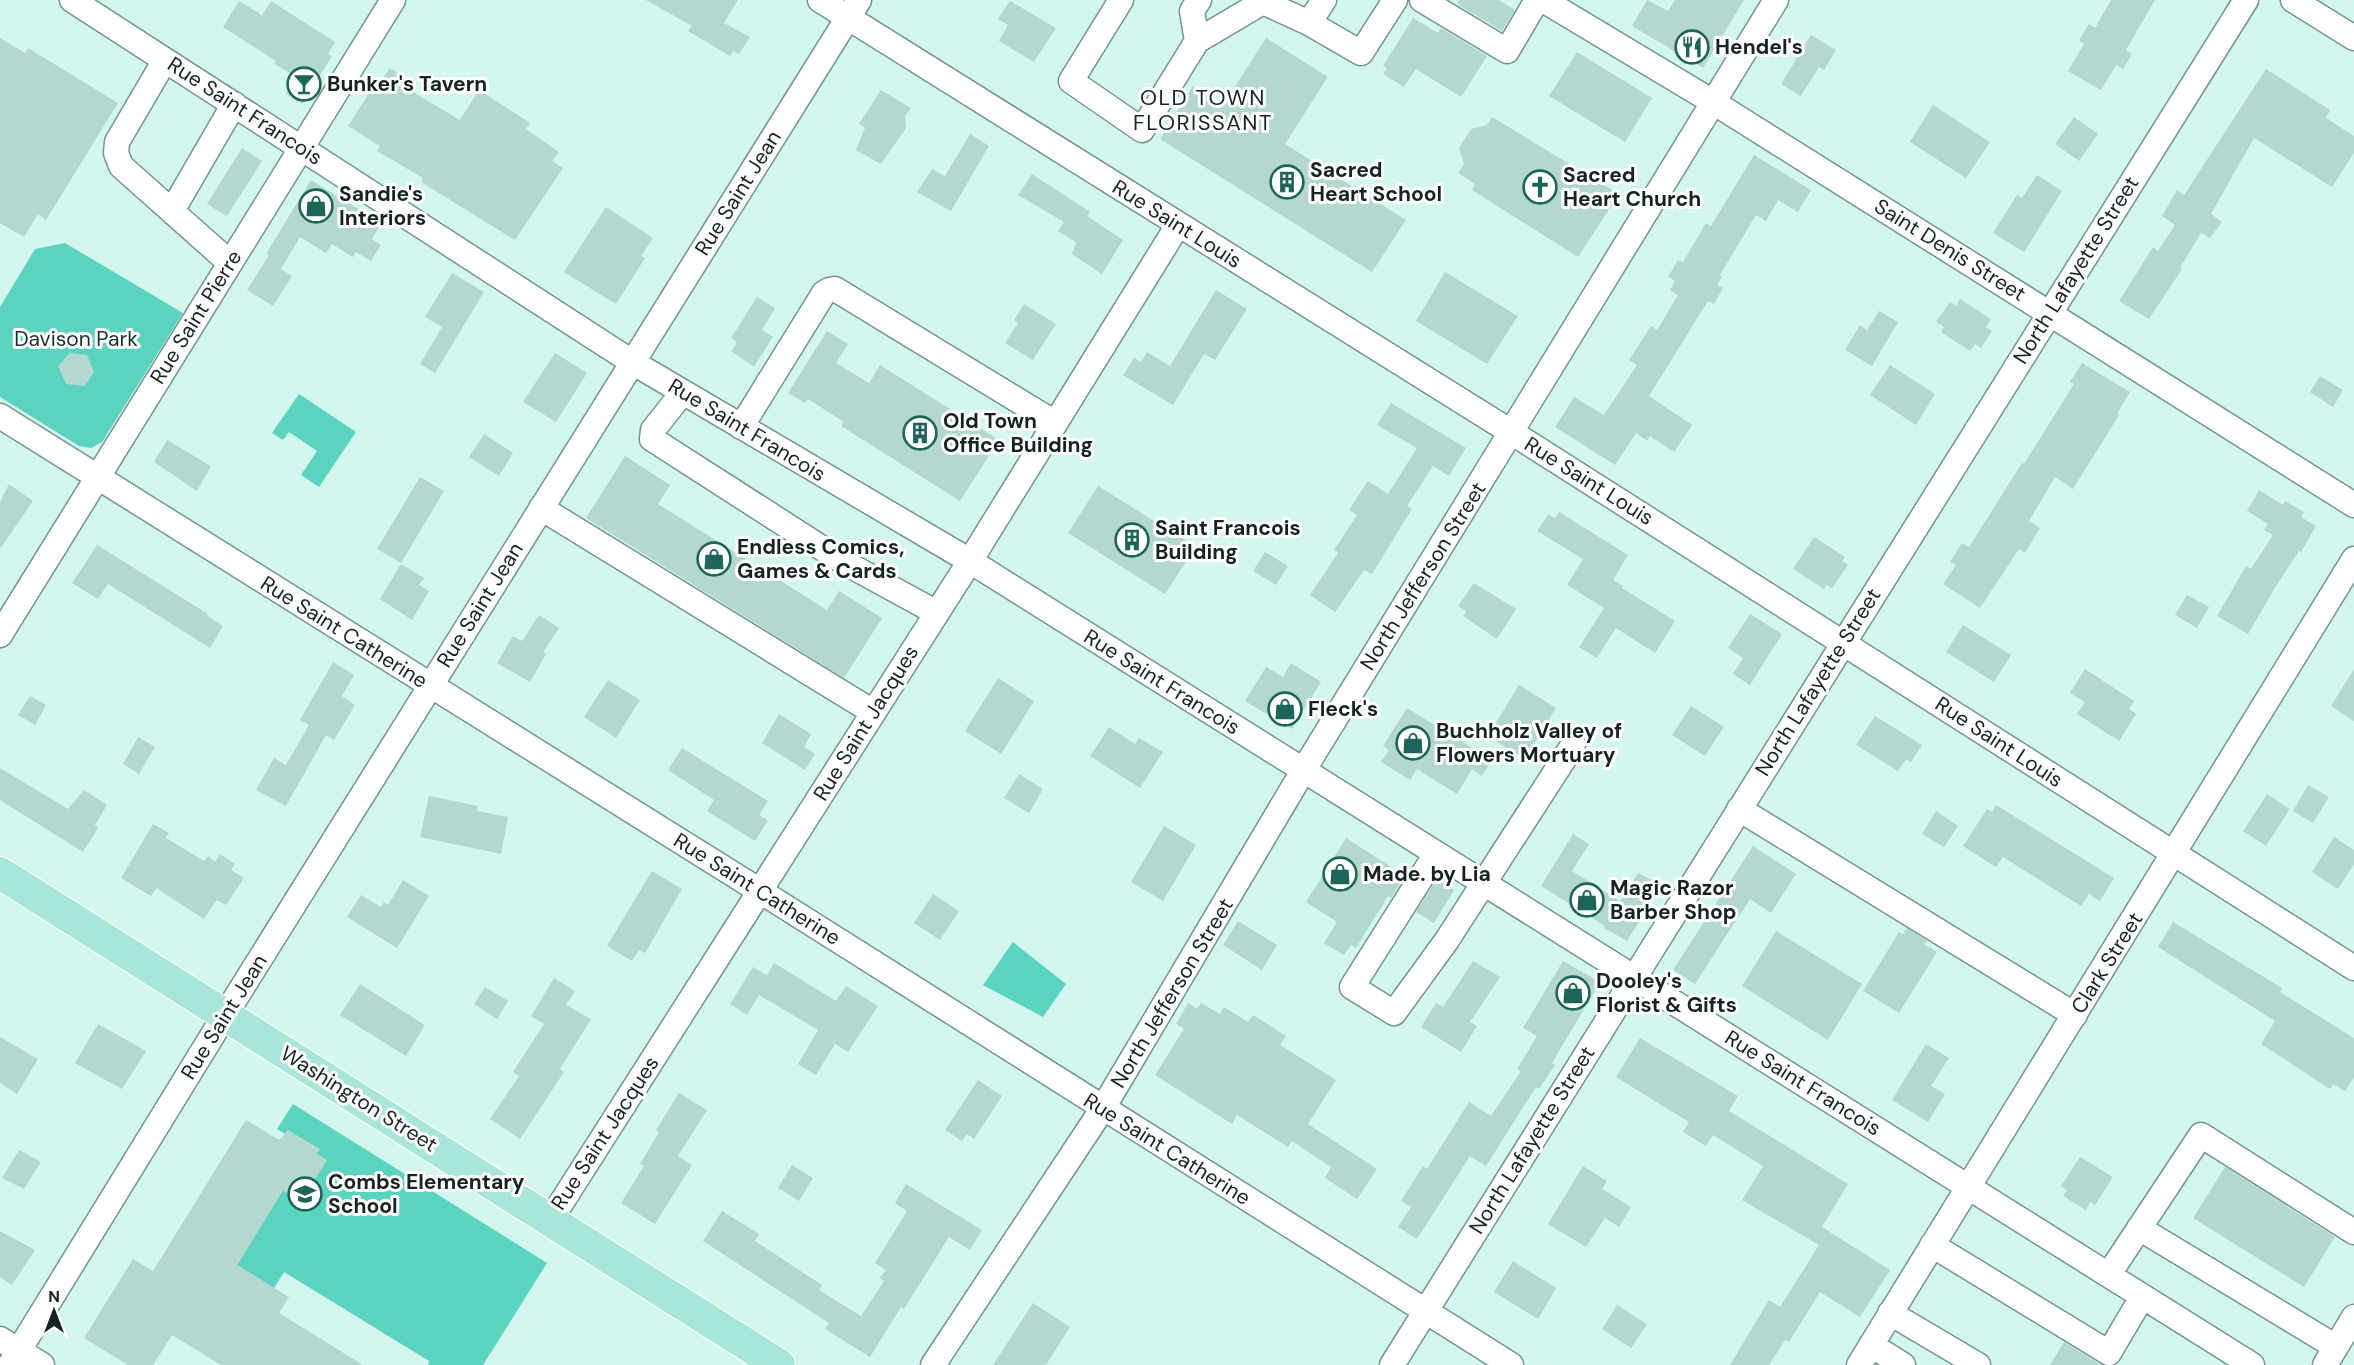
<svg xmlns="http://www.w3.org/2000/svg" width="2354" height="1365" font-family="'DM Sans',sans-serif">
<style>
.green{fill:#5ad4be}
.building{fill:#b4d7cf}
.lines{fill:none;stroke-linecap:round;stroke-linejoin:round}
.minor-casing{stroke:#73958d;stroke-width:27}
.major-casing{stroke:#fff;stroke-width:34}
.minor{stroke:#fff;stroke-width:24}
.major{stroke:#a8e6da;stroke-width:32}
.labels{text-anchor:middle;stroke-width:6;stroke-linejoin:round;paint-order:stroke}
.poi-label{font-size:21px;font-weight:bold;fill:#162421;stroke:#fff;text-anchor:start}
.street-label{font-size:21px;fill:#162421;stroke:#fff}
.park-label{font-size:21px;fill:#19302c;stroke:#fff}
.neighbourhood-label{font-size:22px;letter-spacing:1.5px;fill:#162421;stroke:#fff}
</style>
<rect width="100%" height="100%" fill="#d3f7ef"/>
<path class="green" d="M65 243 183 313 102 442 91 448 79 446 0 397V307L35 249Z
M299 394 356 432 319 487 301 475 317 451 289 432 283 440 272 433Z
M1013 942 1066 984 1043 1017 983 985Z
M293 1104 547 1263 483 1365H428L429 1361 284 1272 274 1288 237 1265 283 1190 301 1201 317 1154 288 1130 285 1134 277 1129Z"/>
<path class="building" d="M646 0H738L724 23 750 37 739 54 733 51 730 56 688 31 692 26Z
M1459 0H1499L1515 10 1502 31 1457 4Z
M1647 0 1668 11 1675 0H1744L1703 68 1632 26Z
M2111 0H2155L2126 50 2132 54 2123 69 2116 65 2101 90 2068 71 2084 44 2079 40 2089 24 2095 28Z
M239 1 262 15 271 1 335 42 328 54 332 56 302 104 286 94 296 77 275 64 276 61 223 27Z
M1010 1 1056 28 1034 62 999 41 1008 25 998 19Z
M1413 18 1438 33 1441 28 1487 56 1461 97 1416 69 1404 87 1383 74 1387 68 1383 66Z
M1811 35 1836 50 1824 70 1819 67 1801 96 1781 84Z
M0 38 25 53 28 48 118 103 46 220 38 214 24 237 0 223Z
M1266 38 1328 77 1285 144 1406 220 1372 272 1160 139 1193 86 1223 105Z
M1577 52 1652 98 1625 142 1549 96Z
M390 68 407 79 403 86 460 120 479 90 530 123 526 129 559 152 552 161 563 168 515 240 421 182 423 178 377 151 380 146 348 126 378 79 381 81Z
M2266 69 2330 110 2326 118 2354 136V153L2332 187 2254 138 2211 214 2222 222 2210 238 2201 233 2180 268 2182 269 2149 319 2119 301 2153 247 2158 251 2175 225 2162 216 2177 190 2184 195Z
M881 90 911 108 905 116 906 128 881 164 856 150 865 128 859 124Z
M1933 105 1990 142 1966 178 1910 142Z
M1492 117 1619 194 1578 257 1472 190 1475 184 1458 173 1464 164 1459 148 1471 129 1487 125Z
M2074 117 2098 134 2079 161 2055 144Z
M970 134 989 146 951 211 917 192 932 169 945 176Z
M242 148 262 161 227 216 207 204Z
M1754 155 1811 190 1798 212 1778 200 1766 221 1756 215 1720 275 1722 277 1717 285 1723 288 1714 304 1708 301 1649 396 1692 425 1674 452 1650 436 1647 441 1636 433 1615 465 1555 427 1574 397 1604 415 1637 365 1629 360 1651 326 1657 330 1678 295 1670 290 1675 281 1668 277 1678 260 1683 262 1706 223 1711 226Z
M1032 174 1090 212 1087 216 1123 240 1102 274 1072 254 1076 242 1058 231 1064 222 1018 195Z
M2037 175 2062 191 2024 252 1993 233 2017 195 2022 198Z
M311 180 381 223 372 239 381 245 371 261 356 252 353 257 332 244 326 253 300 237 281 269 292 276 273 306 247 290 269 255 266 254Z
M606 207 653 238 641 256 645 258 616 304 564 272Z
M1445 272 1518 316 1487 364 1416 321Z
M452 273 484 292 435 373 420 364 442 327 425 317Z
M1216 290 1247 309 1215 360 1204 354 1173 405 1123 375 1134 358 1141 362 1147 352 1170 366Z
M757 297 775 308 762 330 773 337 754 367 731 351 737 342 731 338Z
M1960 299 1991 319 1986 327 1992 331 1981 348 1975 344 1970 351 1941 332 1944 327 1936 322 1950 302 1956 306Z
M1024 304 1056 324 1033 360 1005 343 1018 323 1014 320Z
M1879 311 1898 322 1872 366 1845 350 1860 325 1867 330Z
M827 331 848 344 836 363 869 383 880 365 999 440 960 501 841 426 844 422 808 399 805 403 788 393Z
M70 353 87 355 94 372 85 386 66 384 58 366Z
M555 353 587 373 556 422 523 402Z
M2082 363 2130 392 2117 414 2119 415 2073 489 2055 477 2029 521 2040 528 2025 553 2019 549 1980 608 1943 584 1956 565 1950 562 1962 543 1969 547 2022 463 2024 464 2074 384 2070 382Z
M1890 365 1935 394 1916 425 1870 395Z
M2320 376 2343 390 2333 407 2310 392Z
M1391 403 1466 448 1449 476 1433 466 1407 506 1412 509 1372 574 1364 570 1335 612 1310 595 1338 553 1334 550 1357 515 1349 510 1368 481 1388 494 1417 448 1377 425Z
M484 434 513 453 499 476 469 457Z
M167 440 211 466 197 491 154 462Z
M625 456 670 485 658 504 827 610 839 591 882 618 844 678 586 518Z
M420 477 444 491 401 563 377 549Z
M9 484 33 501 0 549V502Z
M1098 486 1196 547 1165 594 1068 533Z
M2259 490 2283 505 2285 501 2304 512 2301 517 2316 526 2301 552 2299 551 2276 586 2248 634 2217 616 2246 566 2251 569 2273 535 2264 530 2268 524 2247 511Z
M1559 512 1628 555 1613 580 1623 586 1622 588 1675 621 1655 653 1616 628 1597 658 1579 647 1604 608 1567 585 1583 559 1537 531 1548 515 1555 518Z
M1814 537 1845 557 1842 561 1848 565 1832 588 1826 585 1824 589 1793 569Z
M97 545 208 614 207 616 223 626 210 648 108 584 98 599 72 583Z
M1265 552 1288 566 1276 585 1253 571Z
M401 564 424 578 419 585 429 591 412 620 380 599Z
M1474 583 1516 609 1497 639 1463 616 1466 611 1458 606Z
M2187 595 2209 607 2197 628 2175 615Z
M1750 614 1782 634 1750 685 1733 674 1743 658 1728 648Z
M539 615 559 628 543 652 546 654 530 682 497 663 513 636 522 641Z
M1963 625 2011 655 1994 682 1946 652Z
M333 662 354 675 342 696 355 705 334 740 326 735 286 806 256 790 274 758 286 765 309 725 300 720Z
M1291 663 1321 682 1292 729 1245 701 1266 667 1283 677Z
M2085 669 2134 701 2129 709 2136 714 2119 741 2077 714 2085 702 2070 693Z
M2354 669V721L2331 706Z
M998 678 1034 701 1001 754 965 731Z
M608 680 640 700 616 738 584 717Z
M1519 685 1556 708 1525 759 1488 736Z
M30 696 46 705 35 725 18 715Z
M1691 706 1724 727 1705 756 1672 735Z
M1407 708 1492 760 1482 776 1472 769 1457 794 1417 769 1410 780 1381 762 1389 750 1383 746Z
M779 714 811 734 804 747 815 754 805 770 762 743Z
M1875 716 1922 745 1911 762 1906 759 1898 771 1856 745Z
M1109 727 1135 744 1139 738 1163 752 1140 788 1090 756Z
M138 737 155 747 139 774 123 764Z
M682 748 768 801 759 815 768 821 755 841 707 811 714 800 668 770Z
M0 768 68 809 84 790 107 805 95 825 98 828 83 852 0 800Z
M1019 774 1043 789 1029 813 1004 798Z
M2308 785 2329 797 2313 823 2293 811Z
M2267 794 2290 809 2266 846 2243 831Z
M429 796 478 806 477 811 508 817 501 854 420 837Z
M1996 805 2114 878 2100 901 2089 894 2081 906 2003 857 1996 867 1963 846 1987 809 1992 812Z
M1936 811 1958 826 1944 847 1922 834Z
M153 824 169 833 166 838 204 861 208 856 215 862 220 854 235 864 231 870 244 878 226 905 217 900 204 919 156 888 151 896 121 878Z
M1164 826 1196 845 1163 901 1131 882Z
M1573 834 1589 844 1572 871 1620 901 1638 873 1662 885 1627 941 1604 928 1605 926 1541 886Z
M2334 837 2354 850V864L2338 889 2312 872Z
M1346 838 1405 876 1391 898 1388 896 1356 948 1351 945 1344 955 1324 943 1337 922 1306 902Z
M1753 846 1796 874 1771 913 1750 899 1695 984 1673 970Z
M652 871 682 889 645 953 639 950 632 961 607 946Z
M1437 879 1454 890 1434 923 1416 912Z
M403 880 429 896 397 948 347 917 361 895 381 907 384 902 388 905Z
M933 894 959 911 940 940 914 923Z
M1238 921 1277 945 1262 970 1223 945Z
M2173 922 2282 988 2280 992 2354 1038V1077L2345 1091 2333 1084 2330 1089 2261 1044 2275 1021 2158 947Z
M1907 928 1927 941 1924 944 1937 952 1899 1013 1863 991 1899 932 1903 934Z
M1776 931 1862 984 1828 1040 1742 986Z
M1473 961 1500 977 1470 1022 1477 1026 1461 1052 1421 1027 1436 1003 1443 1007Z
M1563 961 1600 982 1552 1063 1555 1065 1539 1089 1536 1087 1486 1166 1470 1156 1417 1239 1398 1227 1411 1207 1401 1201 1423 1166 1427 1169 1469 1102 1491 1116 1521 1071 1517 1069 1537 1036 1523 1028Z
M774 963 836 1001 846 986 878 1006 848 1052 835 1044 816 1075 798 1064 818 1030 759 995 747 1015 730 1004 753 967 767 975Z
M554 978 575 991 566 1005 591 1019 560 1069 564 1072 520 1139 490 1119 519 1076 513 1072 544 1024 531 1016Z
M360 984 425 1025 406 1056 340 1015Z
M485 987 508 1001 497 1019 474 1004Z
M1188 1003 1197 1009 1201 1003 1220 1014 1224 1007 1248 1022 1253 1015 1286 1036 1280 1045 1336 1080 1308 1124 1377 1169 1357 1199 1325 1178 1331 1167 1292 1141 1288 1147 1237 1115 1232 1124 1155 1075 1184 1029 1176 1024Z
M98 1024 146 1051 122 1089 75 1063Z
M0 1037 38 1059 17 1094 0 1083Z
M1640 1038 1738 1096 1729 1111 1848 1184 1822 1227 1890 1270 1860 1317 1820 1292 1789 1342 1785 1340 1769 1365H1730L1769 1300 1780 1307 1819 1245 1742 1200 1763 1166 1713 1135 1706 1146 1683 1132 1689 1122 1616 1077Z
M1926 1044 1949 1058 1931 1086 1945 1094 1928 1122 1892 1100Z
M978 1080 1002 1096 974 1139 967 1134 962 1141 945 1130Z
M679 1093 707 1110 678 1156 692 1165 655 1224 621 1203 644 1166 640 1164 659 1132 656 1130Z
M246 1120 279 1140 288 1130 320 1149 317 1154 327 1160 301 1202 283 1190 237 1265 289 1297 279 1313 363 1365H221L172 1335 153 1365H128L84 1338 133 1259 153 1271Z
M19 1150 41 1162 24 1189 2 1178Z
M2080 1157 2113 1177 2095 1205 2090 1202 2086 1210 2063 1196 2067 1190 2061 1186Z
M792 1165 813 1178 799 1201 778 1188Z
M1583 1166 1607 1181 1602 1189 1631 1207 1619 1227 1605 1218 1586 1247 1548 1224Z
M2225 1167 2335 1237 2304 1287 2193 1218Z
M906 1184 982 1230 970 1250 949 1237 904 1309 901 1307 870 1357 825 1329 829 1323 703 1241 722 1211 759 1234 755 1241 822 1285 819 1290 861 1316 884 1281 880 1278 886 1270 875 1263 907 1211 895 1203Z
M0 1231 35 1250 12 1285 0 1277Z
M1513 1261 1556 1288 1538 1319 1494 1292Z
M1033 1303 1070 1327 1046 1365H993Z
M1617 1305 1647 1324 1631 1348 1602 1329Z
M2064 1342 2101 1365H2050Z"/>
<g class="lines">
<defs>
<path id="minor" d="M72 0 632 362 970 561 2252 1365
M820 0 1511 432 2354 968
M1121 0 1071 81 1142 130 1197 41 1263 2 1309 23 1324 0
M1422 0 1507 51 1537 0
M1543 0 1713 102 2354 505
M2293 0 2354 38
M1309 23 1361 53 1395 0
M1197 41 1192 11 1199 0
M165 60 117 142 116 153 121 166 230 263
M172 211 234 104
M683 392 653 430 652 439 842 561 937 613
M0 416 760 891 1511 1365
M741 427 824 293 829 290 835 289 1055 423
M541 508 873 712
M0 635 393 0
M1739 809 2075 1015
M1436 854 1352 987 1394 1013 1447 940 1573 745
M551 1219 970 561 1178 225
M2139 1228 2336 1347
M1932 1245 2109 1353 2142 1297
M2109 1274 2201 1135 2354 1232
M1890 1313 1978 1365
M0 1339 42 1365
M1871 1345 1903 1365
M10 1365 225 1015 859 0
M933 1365 1103 1108 1303 771 1776 0
M1392 1365 2246 0
M1859 1365 2354 559
M2325 1365 2354 1317"/>
<path id="major" d="M0 873 779 1365"/>
</defs>
<use href="#minor" class="minor-casing"/>
<use href="#major" class="major-casing"/>
<use href="#minor" class="minor"/>
<use href="#major" class="major"/>
</g>
<defs>
<symbol id="restaurant-ring" viewBox="-11 -11 22 22"><circle r="9.5" fill="#fff" stroke="#1e6559" stroke-width="1.5"/><path d="M-5-6h1v4h1v-4h1v4h1v-4h1v5L-1.5 .5V6h-2V.5L-5-1ZM5-6V6H3V1.5H1.5Q1.5-4 5-6Z" fill="#1e6559"/></symbol>
<symbol id="bar-ring" viewBox="-11 -11 22 22"><circle r="9.5" fill="#fff" stroke="#1e6559" stroke-width="1.5"/><path d="M-6-5H6L.8 .8V4.5H3.5V6h-7V4.5H-.8V.8Z" fill="#1e6559"/></symbol>
<symbol id="building-ring" viewBox="-11 -11 22 22"><circle r="9.5" fill="#fff" stroke="#1e6559" stroke-width="1.5"/><path d="M-4-6H4V6H1V3H-1V6H-4ZM-2.5-4.3h1.7v1.8h-1.7ZM.8-4.3h1.7v1.8H.8ZM-2.5-1h1.7V.8h-1.7ZM.8-1h1.7V.8H.8Z" fill="#1e6559"/></symbol>
<symbol id="church-ring" viewBox="-11 -11 22 22"><circle r="9.5" fill="#fff" stroke="#1e6559" stroke-width="1.5"/><path d="M-1.2-6h2.4v3.5h3.3v2.4h-3.3V6h-2.4V-.1h-3.3v-2.4h3.3Z" fill="#1e6559"/></symbol>
<symbol id="shop-ring" viewBox="-11 -11 22 22"><circle r="9.5" fill="#fff" stroke="#1e6559" stroke-width="1.5"/><path d="M-5-2.5h2.3a2.7 3.5 0 0 1 5.4 0H5L5.5 6h-11ZM-1.5-2.5h3a1.5 2.3 0 0 0-3 0Z" fill="#1e6559"/></symbol>
<symbol id="school-ring" viewBox="-11 -11 22 22"><circle r="9.5" fill="#fff" stroke="#1e6559" stroke-width="1.5"/><path d="M0-5L7-2L0 1L-7-2ZM-4 1L0 2.5L4 1V4Q0 6-4 4Z" fill="#1e6559"/></symbol>
</defs>
<g fill-rule="evenodd">
<use href="#restaurant-ring" x="1673" y="28" width="38" height="38"/>
<use href="#bar-ring" x="285" y="65" width="38" height="38"/>
<use href="#building-ring" x="1268" y="163" width="38" height="38"/>
<use href="#church-ring" x="1521" y="168" width="38" height="38"/>
<use href="#shop-ring" x="297" y="187" width="38" height="38"/>
<use href="#building-ring" x="901" y="414" width="38" height="38"/>
<use href="#building-ring" x="1113" y="521" width="38" height="38"/>
<use href="#shop-ring" x="695" y="540" width="38" height="38"/>
<use href="#shop-ring" x="1266" y="690" width="38" height="38"/>
<use href="#shop-ring" x="1394" y="724" width="38" height="38"/>
<use href="#shop-ring" x="1321" y="855" width="38" height="38"/>
<use href="#shop-ring" x="1568" y="881" width="38" height="38"/>
<use href="#shop-ring" x="1554" y="974" width="38" height="38"/>
<use href="#school-ring" x="286" y="1175" width="38" height="38"/>
</g>
<g class="labels">
<g class="poi-label">
<text x="1715" y="54">Hendel's</text>
<text x="327" y="91">Bunker's Tavern</text>
<text x="1310" y="177">Sacred<tspan x="1310" dy="24">Heart School</tspan></text>
<text x="1563" y="182">Sacred<tspan x="1563" dy="24">Heart Church</tspan></text>
<text x="339" y="201">Sandie's<tspan x="339" dy="24">Interiors</tspan></text>
<text x="943" y="428">Old Town<tspan x="943" dy="24">Office Building</tspan></text>
<text x="1155" y="535">Saint Francois<tspan x="1155" dy="24">Building</tspan></text>
<text x="737" y="554">Endless Comics,<tspan x="737" dy="24">Games &amp; Cards</tspan></text>
<text x="1308" y="716">Fleck's</text>
<text x="1436" y="738">Buchholz Valley of<tspan x="1436" dy="24">Flowers Mortuary</tspan></text>
<text x="1363" y="881">Made. by Lia</text>
<text x="1610" y="895">Magic Razor<tspan x="1610" dy="24">Barber Shop</tspan></text>
<text x="1596" y="988">Dooley's<tspan x="1596" dy="24">Florist &amp; Gifts</tspan></text>
<text x="328" y="1189">Combs Elementary<tspan x="328" dy="24">School</tspan></text>
</g>
<g class="street-label">
<text transform="translate(245 111) rotate(33)" y="7">Rue Saint Francois</text>
<text transform="translate(738 193) rotate(-58)" y="7">Rue Saint Jean</text>
<text transform="translate(1177 224) rotate(32)" y="7">Rue Saint Louis</text>
<text transform="translate(1950 250) rotate(32)" y="7">Saint Denis Street</text>
<text transform="translate(2076 270) rotate(-58)" y="7">North Lafayette Street</text>
<text transform="translate(196 317) rotate(-58)" y="7">Rue Saint Pierre</text>
<text transform="translate(747 430) rotate(31)" y="7">Rue Saint Francois</text>
<text transform="translate(1589 481) rotate(32)" y="7">Rue Saint Louis</text>
<text transform="translate(1423 576) rotate(-58)" y="7">North Jefferson Street</text>
<text transform="translate(480 605) rotate(-58)" y="7">Rue Saint Jean</text>
<text transform="translate(344 632) rotate(32)" y="7">Rue Saint Catherine</text>
<text transform="translate(1162 682) rotate(32)" y="7">Rue Saint Francois</text>
<text transform="translate(1818 682) rotate(-58)" y="7">North Lafayette Street</text>
<text transform="translate(866 723) rotate(-58)" y="7">Rue Saint Jacques</text>
<text transform="translate(1999 742) rotate(33)" y="7">Rue Saint Louis</text>
<text transform="translate(757 889) rotate(32)" y="7">Rue Saint Catherine</text>
<text transform="translate(2107 963) rotate(-58)" y="7">Clark Street</text>
<text transform="translate(1172 993) rotate(-59)" y="7">North Jefferson Street</text>
<text transform="translate(224 1017) rotate(-58)" y="7">Rue Saint Jean</text>
<text transform="translate(1803 1083) rotate(32)" y="7">Rue Saint Francois</text>
<text transform="translate(359 1099) rotate(32)" y="7">Washington Street</text>
<text transform="translate(605 1133) rotate(-57)" y="7">Rue Saint Jacques</text>
<text transform="translate(1532 1140) rotate(-58)" y="7">North Lafayette Street</text>
<text transform="translate(1167 1149) rotate(32)" y="7">Rue Saint Catherine</text>
</g>
<g class="park-label">
<text x="76" y="346">Davison Park</text>
</g>
<g class="neighbourhood-label">
<text x="1203" y="105">OLD TOWN<tspan x="1203" dy="25">FLORISSANT</tspan></text>
</g>
</g>
<g transform="translate(54 1311)" stroke="#ffffff" stroke-width="4.5" paint-order="stroke">
<path d="M0-4.5L10 22L0 15L-10 22Z" fill="#162421"/>
<text y="-9" font-size="16" font-weight="bold" text-anchor="middle" fill="#162421">N</text>
</g>
</svg>
